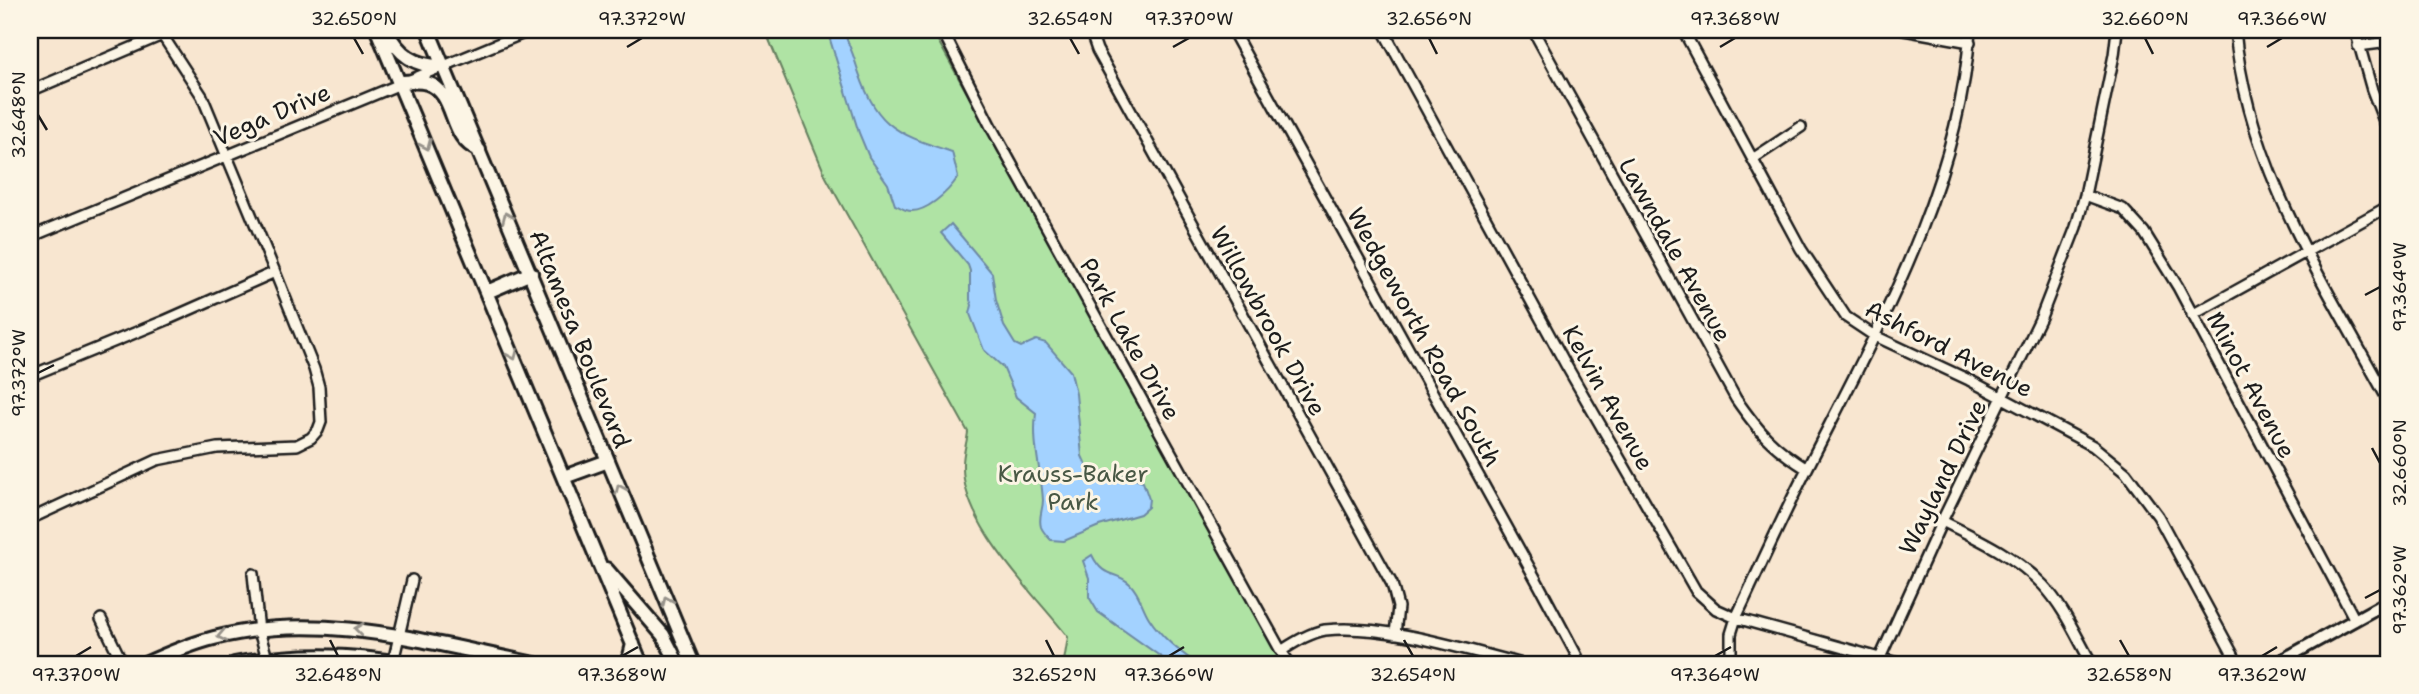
<svg xmlns="http://www.w3.org/2000/svg" width="2419" height="694" font-family="'Shantell Sans',sans-serif">
<style>
.green{fill:#afe3a4;stroke:#668060;stroke-width:2}
.water{fill:#a3d2ff;stroke:#6d89a4;stroke-width:2}
.lines{fill:none;stroke-linecap:round;stroke-linejoin:round}
.minor-casing{stroke:#1c1c1c;stroke-width:14}
.tertiary-casing{stroke:#1c1c1c;stroke-width:16}
.secondary-casing{stroke:#1c1c1c;stroke-width:18}
.minor{stroke:#fcf5e5;stroke-width:9}
.tertiary{stroke:#fcf5e5;stroke-width:10}
.secondary{stroke:#fcf5e5;stroke-width:12}
.oneway{stroke:#97938b}
.ticks{fill:none;stroke:#1c1c1c;stroke-width:2.5}
.labels{text-anchor:middle;stroke-width:6;stroke-linejoin:round;paint-order:stroke}
.street-label{font-size:24px;fill:#1c1c1c;stroke:#fcf5e5}
.park-label{font-size:24px;fill:#485845;stroke:#fcf5e5}
.neatline{fill:none;stroke:#1c1c1c;stroke-width:2.5}
.ticks-label{font-size:18px;text-anchor:middle;fill:#1c1c1c}
</style>
<rect width="100%" height="100%" fill="#f8e6d0"/>
<filter id="ink" filterUnits="userSpaceOnUse"><feTurbulence type="fractalNoise" baseFrequency=".0143" numOctaves="2"/><feDisplacementMap in="SourceGraphic" scale="14" xChannelSelector="R" yChannelSelector="G"/><feConvolveMatrix kernelMatrix="1 2 1 2 8 2 1 2 1" color-interpolation-filters="sRGB"/></filter>
<g filter="url(#ink)">
<path class="green" d="M765 30H932L1283 664H1078L1064 661 1068 637C1033 592 961 524 963 464 963 453 967 442 968 432L826 177Z"/>
<path class="water" d="M827 30H844C846 40 852 50 855 61 875 125 891 132 952 152L958 177C949 191 924 216 906 210 902 209 899 206 895 205L888 184 869 157 859 133Z
M951 224 992 273 996 300 1004 326 1015 344 1021 347 1036 340 1046 343 1071 372 1076 394 1082 456 1087 467 1092 470 1117 473 1143 482 1149 499 1148 507 1140 514 1099 526 1064 541 1051 540C1047 536 1043 532 1041 527 1038 517 1043 510 1043 500 1041 469 1032 445 1036 413L1016 397 1003 367 984 350 970 314 972 305 970 300V271L968 265 941 233Z
M1092 555C1104 580 1116 570 1130 584 1140 594 1142 607 1149 618 1161 637 1179 651 1197 664H1171L1098 612 1089 597V578L1083 561Z"/>
<g class="lines">
<defs>
<path id="minor" d="M942 30 990 125 1281 651 1290 664
M1090 30 1097 50 1392 584 1398 607 1395 634
M1232 30 1539 585 1577 656 1579 664
M1383 30 1566 365 1696 591 1716 609 1736 618 1901 664
M1533 30 1736 399C1759 432 1772 447 1807 469
M1683 30 1801 249 1846 317 1873 335 1969 380 2093 446 2126 473 2158 516 2238 664
M1904 30 1970 42
M2235 30C2247 167 2325 284 2389 402
M2355 30 2372 90 2389 134
M2358 46 2389 42
M30 91 162 35
M1754 158 1801 127
M2085 195 2123 209 2144 232 2178 287 2355 620
M30 237 531 30
M2192 315 2389 206
M30 376 164 321 275 272
M30 519 157 460 217 448 297 445 311 438 318 430 321 422 319 387 314 369 275 272 202 96 159 30
M1942 521C1978 539 2014 555 2043 585 2064 607 2077 638 2092 664
M253 574 259 631 267 658
M101 619 123 664
M1281 651C1294 643 1309 633 1325 630 1383 623 1466 650 1523 664
M1880 658 1942 521 2041 317 2076 227 2085 195 2114 55 2117 30
M393 662 412 580
M1731 664V634L1736 618C1760 567 1783 515 1809 465 1878 329 1960 184 1970 30"/>
<path id="tertiary" d="M2275 664 2389 601"/>
<path id="secondary" d="M377 30 641 664
M386 30C398 54 415 67 443 66
M428 30 693 664
M400 82C408 82 419 80 427 83 458 93 447 138 479 150
M487 292 531 273
M564 477 608 461
M606 569 663 635 678 664
M145 664C167 654 190 644 214 638 323 610 429 643 535 664
M234 664C291 654 347 653 404 664
M628 664 633 644"/>
</defs>
<use href="#minor" class="minor-casing"/>
<use href="#tertiary" class="tertiary-casing"/>
<use href="#secondary" class="secondary-casing"/>
<use href="#minor" class="minor"/>
<use href="#tertiary" class="tertiary"/>
<use href="#secondary" class="secondary"/>
</g>
<defs><path id="oneway-chevron" d="M-2-3.5L2.5 0L-2 3.5" fill="none" stroke-width="1.6" stroke-linecap="round" stroke-linejoin="round" transform="scale(1.75)"/></defs>
<g class="oneway">
<use href="#oneway-chevron" transform="translate(426 145) rotate(67)"/>
<use href="#oneway-chevron" transform="translate(507 217) rotate(-113)"/>
<use href="#oneway-chevron" transform="translate(513 355) rotate(67)"/>
<use href="#oneway-chevron" transform="translate(620 489) rotate(-113)"/>
<use href="#oneway-chevron" transform="translate(667 601) rotate(-113)"/>
<use href="#oneway-chevron" transform="translate(359 629) rotate(-173)"/>
<use href="#oneway-chevron" transform="translate(222 636) rotate(168)"/>
</g>
</g>
<path class="ticks" d="M354 38 363 54M1070 38 1079 54M1429 38 1437 54M2145 38 2153 54M627 47 642 38M1173 47 1189 38M1720 47 1735 38M2267 47 2282 38M38 115 47 130M2365 295 2380 287M38 373 54 365M2372 448 2380 463M2365 598 2380 590M330 640 338 656M1046 640 1054 656M1404 640 1413 656M2120 640 2129 656M76 656 91 647M622 656 638 647M1169 656 1184 647M1715 656 1731 647M2262 656 2277 647"/>
<g class="labels">
<g class="street-label">
<text transform="translate(272 115) rotate(-23)" y="8">Vega Drive</text>
<text transform="translate(1675 250) rotate(61)" y="8">Lawndale Avenue</text>
<text transform="translate(1268 321) rotate(61)" y="8">Willowbrook Drive</text>
<text transform="translate(1424 337) rotate(61)" y="8">Wedgeworth Road South</text>
<text transform="translate(580 339) rotate(68)" y="8">Altamesa Boulevard</text>
<text transform="translate(1130 339) rotate(61)" y="8">Park Lake Drive</text>
<text transform="translate(1949 349) rotate(27)" y="8">Ashford Avenue</text>
<text transform="translate(2251 385) rotate(62)" y="8">Minot Avenue</text>
<text transform="translate(1608 398) rotate(61)" y="8">Kelvin Avenue</text>
<text transform="translate(1943 477) rotate(-64)" y="8">Wayland Drive</text>
</g>
<g class="park-label">
<text x="1073" y="482">Krauss-Baker<tspan x="1073" dy="28">Park</tspan></text>
</g>
</g>
<rect width="2419" height="694" fill="none" stroke="#fcf5e5" stroke-width="77"/>
<rect x="38" y="38" width="2342" height="618" class="neatline"/>
<g class="ticks-label">
<text x="354" y="25">32.650°N</text>
<text x="642" y="25">97.372°W</text>
<text x="1070" y="25">32.654°N</text>
<text x="1189" y="25">97.370°W</text>
<text x="1429" y="25">32.656°N</text>
<text x="1735" y="25">97.368°W</text>
<text x="2145" y="25">32.660°N</text>
<text x="2282" y="25">97.366°W</text>
<text transform="translate(19 115) rotate(-90)" y="6">32.648°N</text>
<text transform="translate(2400 287) rotate(-90)" y="6">97.364°W</text>
<text transform="translate(19 373) rotate(-90)" y="6">97.372°W</text>
<text transform="translate(2400 463) rotate(-90)" y="6">32.660°N</text>
<text transform="translate(2400 590) rotate(-90)" y="6">97.362°W</text>
<text x="76" y="681">97.370°W</text>
<text x="338" y="681">32.648°N</text>
<text x="622" y="681">97.368°W</text>
<text x="1054" y="681">32.652°N</text>
<text x="1169" y="681">97.366°W</text>
<text x="1413" y="681">32.654°N</text>
<text x="1715" y="681">97.364°W</text>
<text x="2129" y="681">32.658°N</text>
<text x="2262" y="681">97.362°W</text>
</g>
</svg>
